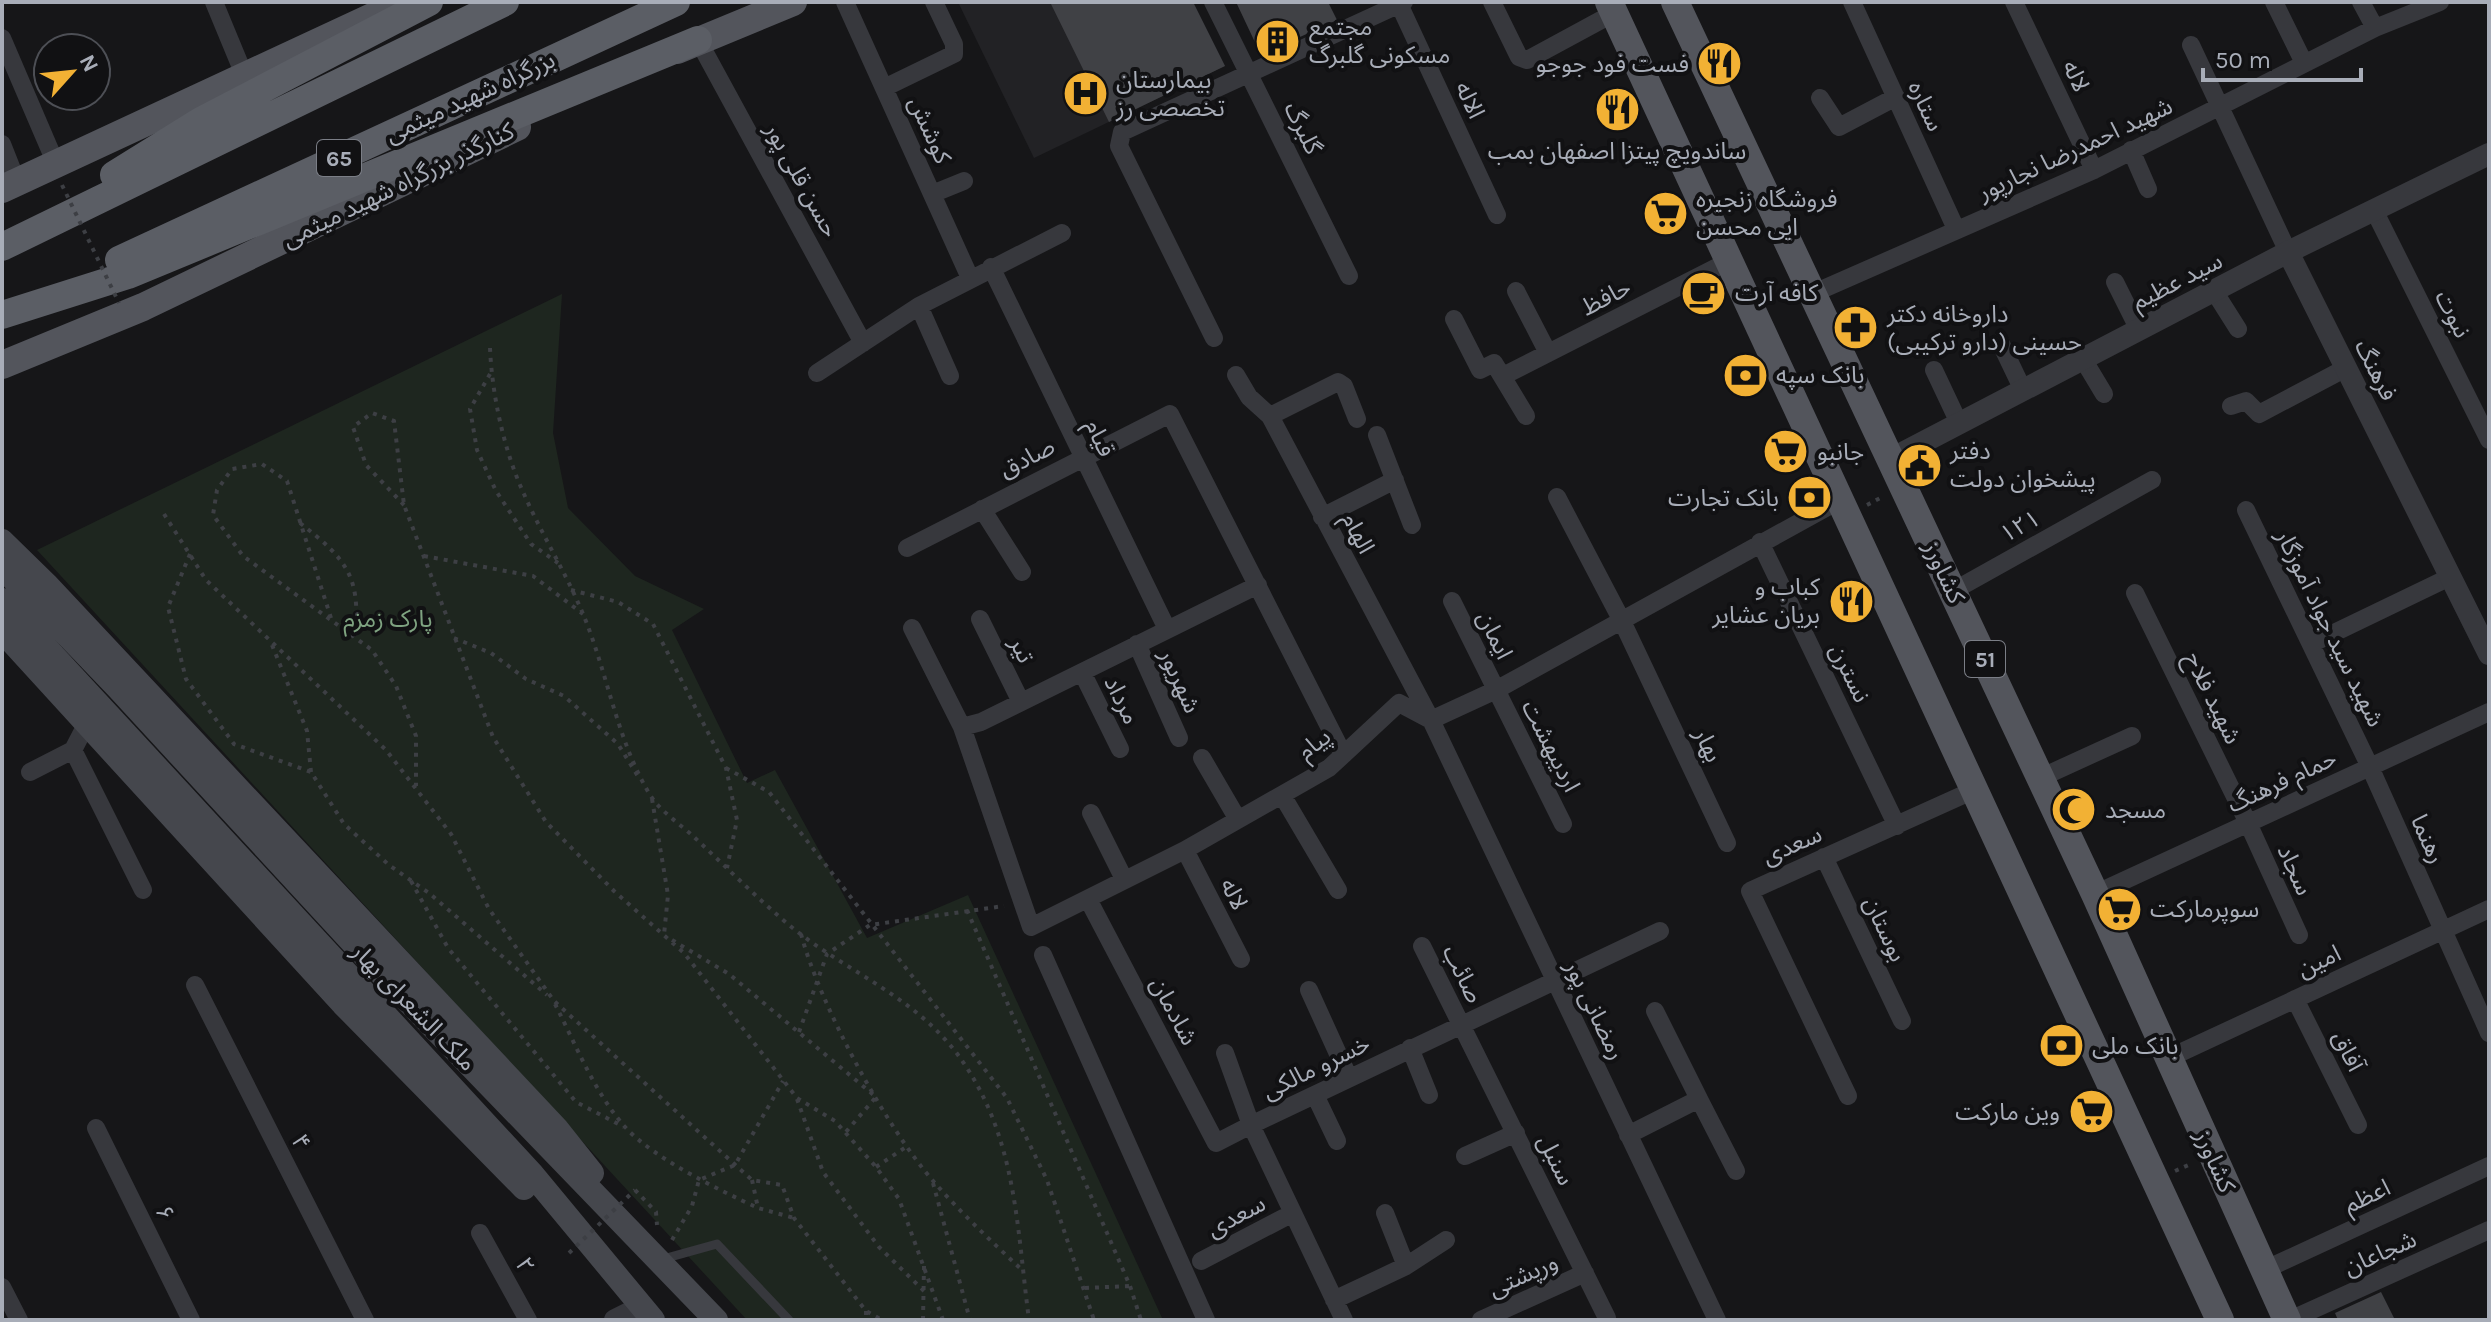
<svg xmlns="http://www.w3.org/2000/svg" width="2491" height="1322" font-family="Karla,'Noto Sans Arabic',sans-serif">
<style>
.built{fill:#222225}
.green{fill:#1e261f}
.building{fill:#404145}
.lines{fill:none;stroke-linecap:round;stroke-linejoin:round}
.path{stroke:#3d3f44;stroke-width:4;stroke-dasharray:4 6;stroke-linecap:butt}
.service{stroke:#37383d;stroke-width:9}
.minor{stroke:#37383d;stroke-width:18}
.tertiary{stroke:#37383d;stroke-width:22}
.secondary{stroke:#45474d;stroke-width:24}
.primary{stroke:#53555c;stroke-width:28}
.trunk{stroke:#5b5e65;stroke-width:28}
.path-bridge{stroke:#3d3f44;stroke-width:4;stroke-dasharray:4 6;stroke-linecap:butt}
.labels{text-anchor:middle;stroke-width:8;stroke-linejoin:round;paint-order:stroke}
.shield{fill:#111113;stroke:#7b7e86;stroke-width:2}
.shield-label{font-size:22px;font-weight:bold;fill:#a8adb8}
.poi-label{font-size:24px;fill:#a8adb8;stroke:#111113;text-anchor:start}
.street-label{font-size:24px;fill:#a8adb8;stroke:#111113}
.park-label{font-size:24px;fill:#7fa381;stroke:#111113}
</style>
<rect width="100%" height="100%" fill="#161618"/>
<path class="built" d="M958 2H1193L1225 66 1034 158Z"/>
<path class="green" d="M562 294 553 433 568 508 635 576 704 609 672 630 747 783 775 770 867 938 968 895 1163 1320H747L37 550Z"/>
<path class="building" d="M1050 2H1193L1225 66 1109 122Z
M1236 2H1328L1337 20 1261 55Z
M2381 1292 2395 1320H2338L2335 1313Z"/>
<g class="lines">
<path class="path" d="M490 348C492 395 504 451 524 494 542 535 566 573 583 614 608 674 616 738 650 795 660 811 680 824 694 837 723 864 752 893 782 919 842 972 919 995 965 1065 1017 1143 1017 1230 1029 1320
M490 374 470 409 477 450 496 491 531 544 558 563
M404 505 366 465 353 427 372 413 394 421 404 505 493 737 546 822 614 891 684 953 797 1098 835 1121 876 1167 899 1199 943 1320
M1867 505 1884 496
M164 514 206 580 386 750 451 834 489 909 554 1001 752 1180 782 1185 794 1218 866 1311 882 1320
M300 523C347 560 361 576 355 637
M190 554 168 607 186 679 234 744 311 772 344 824 389 865 429 893 547 995
M424 556 533 576 583 614
M571 590 618 602 653 624 726 768 737 820 727 868
M331 618 287 481 262 464 232 469 217 490 213 515 243 556 372 650 396 686 416 736V786
M454 638 491 653 526 679 564 696 618 744 639 778
M272 645 307 731 311 772
M726 768 769 792 1007 1098 1047 1180 1094 1320
M652 799 668 895 664 935
M411 881 448 948 576 1102 624 1127
M967 910 1130 1286 1141 1320
M801 934C820 1005 885 1126 934 1182 961 1213 991 1241 1021 1269
M672 940 729 974 876 1097 845 1133
M555 1004C576 1045 595 1094 626 1128 655 1159 719 1190 758 1208
M799 1032 827 954 870 925 1004 906
M797 1099 823 1172 879 1247 924 1291
M876 1167 909 1145
M2175 1171 2193 1163
M752 1180 758 1208 794 1218
M933 1183 970 1320
M635 1190 656 1212 657 1225
M672 1240 692 1206 699 1180 735 1165 783 1081
M1085 1288 1130 1286
M866 1311V1320
M923 1320 924 1266"/>
<path class="service" d="M663 1259 717 1244 789 1320"/>
<path class="minor" d="M214 2 245 77
M845 2 970 278
M1213 2 1349 276
M1492 2 1519 57 1527 60 1614 13
M1852 2 1956 229
M2014 2 2094 170
M2274 2 2304 63
M2361 2 2375 28
M1399 4 1497 215
M2 38 56 164
M698 40 863 343
M2191 45 2288 252
M884 88 954 54V44L934 2
M1820 98 1839 127 1896 97
M2 144 17 182
M2131 150 2148 189
M932 194 964 181
M2374 210 2489 440
M991 267 1167 629
M2115 282 2139 330
M1516 291 1548 353
M2214 291 2238 329
M1814 293 2094 170 2375 28 2440 2
M919 306 950 376
M1454 319 1480 370 1494 363 1526 416
M1214 338 1119 146 1122 132 1404 2
M2000 342 2023 390
M2083 359 2104 394
M1934 370 1959 423
M817 373 919 306 1062 233
M1236 375 1249 397 1270 416 1431 720 1717 1320
M1505 375 1729 261
M2231 406 2246 401 2259 414 2346 368
M1270 416 1338 382 1344 386 1357 419
M1377 435 1412 525
M1557 497 1622 621 1727 843
M982 509 1022 572
M2246 510 2370 767 2489 1033
M1322 517 1395 480
M1760 542 1897 826
M907 548 1170 414 1342 752
M1953 591 2152 480
M2135 593 2248 823 2299 935
M1452 601 1563 824
M980 619 1021 702
M912 628 962 727 1031 927 1185 850 1329 768 1399 703 1431 720
M1137 644 1179 738
M2311 644 2450 577
M1082 672 1120 749
M1431 720 1496 690 1840 500
M962 727 981 722 1258 585
M73 750 143 890
M1202 758 1237 818
M30 772 73 750 86 725
M2040 778 2132 736
M1282 795 1338 890
M1091 813 1124 879
M1185 850 1241 959
M1824 857 1902 1021
M2095 894 2489 712
M1089 901 1216 1143 1251 1125 1225 1053
M1422 946 1607 1318
M1043 955 1206 1320
M195 985 365 1320
M1309 990 1349 1078
M2295 999 2358 1125
M1655 1011 1699 1099
M1410 1048 1429 1095
M2169 1058 2489 909
M1315 1095 1337 1141
M1848 1096 1750 891 1974 790
M96 1128 191 1320
M1628 1135 1699 1099 1736 1171
M1465 1156 1516 1133
M480 1233 528 1320
M1201 1261 1293 1213
M1406 1266 1446 1240
M2264 1270 2489 1166
M2 1287 19 1320
M1334 1300 1406 1266 1385 1213
M1344 1320 1251 1125 1660 931
M1481 1320 1585 1273
M2290 1320 2489 1230"/>
<path class="tertiary" d="M2288 252 2489 654
M1891 459 2288 252 2489 154
M615 1320 641 1307"/>
<path class="secondary" d="M2 541 46 584 557 1129 592 1173
M2 567 118 688 379 971 716 1320
M2 600 532 1174 653 1320
M2 631 343 1004 524 1188"/>
<path class="primary" d="M1609 2 2220 1320
M1675 2 2095 894 2287 1320
M677 50 793 2
M2 189 385 11
M2 365 143 307 517 127"/>
<path class="trunk" d="M114 175 201 121 429 2
M2 247 505 2
M119 260 676 2
M2 315 128 275 698 40"/>
<path class="path-bridge" d="M62 185 119 303
M569 1253 635 1190"/>
</g>
<defs>
<symbol id="building-disc" viewBox="-11 -11 22 22"><circle r="9.5" fill="#f2b134" stroke="#111113"/><path d="M-4-6H4V6H1V3H-1V6H-4ZM-2.5-4.3h1.7v1.8h-1.7ZM.8-4.3h1.7v1.8H.8ZM-2.5-1h1.7V.8h-1.7ZM.8-1h1.7V.8H.8Z" fill="#111"/></symbol>
<symbol id="restaurant-disc" viewBox="-11 -11 22 22"><circle r="9.5" fill="#f2b134" stroke="#111113"/><path d="M-5-6h1v4h1v-4h1v4h1v-4h1v5L-1.5 .5V6h-2V.5L-5-1ZM5-6V6H3V1.5H1.5Q1.5-4 5-6Z" fill="#111"/></symbol>
<symbol id="hospital-disc" viewBox="-11 -11 22 22"><circle r="9.5" fill="#f2b134" stroke="#111113"/><path d="M-5-5h3v3.5h4V-5h3V5h-3V1.5h-4V5h-3Z" fill="#111"/></symbol>
<symbol id="supermarket-disc" viewBox="-11 -11 22 22"><circle r="9.5" fill="#f2b134" stroke="#111113"/><path d="M-6-5.5h2.5l.6 2H6L4.5 2H-2.5L-4.4-4H-6ZM-1.5 3.2a1.3 1.3 0 1 0 .1 0ZM3 3.2a1.3 1.3 0 1 0 .1 0Z" fill="#111"/></symbol>
<symbol id="cafe-disc" viewBox="-11 -11 22 22"><circle r="9.5" fill="#f2b134" stroke="#111113"/><path d="M-5.5-4.5H6V0H3Q3 3.5 0 3.5H-2.5Q-5.5 3.5-5.5 0ZM3-3.2v2h1.7v-2ZM-6 4.5H4V6H-6Z" fill="#111"/></symbol>
<symbol id="pharmacy-disc" viewBox="-11 -11 22 22"><circle r="9.5" fill="#f2b134" stroke="#111113"/><path d="M-2-6h4v4h4v4h-4v4h-4v-4h-4v-4h4Z" fill="#111"/></symbol>
<symbol id="bank-disc" viewBox="-11 -11 22 22"><circle r="9.5" fill="#f2b134" stroke="#111113"/><path d="M-6-4H6V4H-6ZM0-2.3a2.3 2.3 0 1 0 0 4.6a2.3 2.3 0 1 0 0-4.6Z" fill="#111"/></symbol>
<symbol id="civic-disc" viewBox="-11 -11 22 22"><circle r="9.5" fill="#f2b134" stroke="#111113"/><path d="M-.6-6.5H3V-4.5H.6V-3L4-1V1h2V6H-6V1h2V-1L-.6-3ZM-1.2 2.5V6h2.4V2.5Z" fill="#111"/></symbol>
<symbol id="mosque-disc" viewBox="-11 -11 22 22"><circle r="9.5" fill="#f2b134" stroke="#111113"/><path d="M3.5-4.9A6 6 0 1 0 3.5 4.9A5 5 0 1 1 3.5-4.9Z" fill="#111"/></symbol>
</defs>
<g fill-rule="evenodd">
<use href="#building-disc" x="1252" y="16" width="51" height="51"/>
<use href="#restaurant-disc" x="1694" y="38" width="51" height="51"/>
<use href="#hospital-disc" x="1060" y="68" width="51" height="51"/>
<use href="#restaurant-disc" x="1592" y="84" width="51" height="51"/>
<use href="#supermarket-disc" x="1640" y="188" width="51" height="51"/>
<use href="#cafe-disc" x="1678" y="268" width="51" height="51"/>
<use href="#pharmacy-disc" x="1830" y="302" width="51" height="51"/>
<use href="#bank-disc" x="1720" y="350" width="51" height="51"/>
<use href="#supermarket-disc" x="1760" y="426" width="51" height="51"/>
<use href="#civic-disc" x="1894" y="440" width="51" height="51"/>
<use href="#bank-disc" x="1784" y="472" width="51" height="51"/>
<use href="#restaurant-disc" x="1826" y="576" width="51" height="51"/>
<use href="#mosque-disc" x="2048" y="784" width="51" height="51"/>
<use href="#supermarket-disc" x="2094" y="884" width="51" height="51"/>
<use href="#bank-disc" x="2036" y="1020" width="51" height="51"/>
<use href="#supermarket-disc" x="2066" y="1086" width="51" height="51"/>
</g>
<g class="labels">
<g class="shield">
<rect x="317" y="140" width="44" height="36" rx="6"/>
<rect x="1965" y="641" width="40" height="36" rx="6"/>
</g>
<g class="shield-label">
<text x="339" y="166">65</text>
<text x="1985" y="667">51</text>
</g>
<g class="poi-label">
<text x="1309" y="35">مجتمع<tspan x="1309" dy="28">مسکونی گلبرگ</tspan></text>
<text x="1689" y="72" text-anchor="end">فست فود جوجو</text>
<text x="1116" y="88">بیمارستان<tspan x="1116" dy="28">تخصصی رز</tspan></text>
<text x="1617" y="159" text-anchor="middle">ساندویچ پیتزا اصفهان بمب</text>
<text x="1696" y="207">فروشگاه زنجیره<tspan x="1696" dy="28">ایی محسن</tspan></text>
<text x="1735" y="301">کافه آرت</text>
<text x="1887" y="322">داروخانه دکتر<tspan x="1887" dy="28">حسینی (دارو ترکیبی)</tspan></text>
<text x="1776" y="383">بانک سپه</text>
<text x="1950" y="459">دفتر<tspan x="1950" dy="28">پیشخوان دولت</tspan></text>
<text x="1817" y="460">جانبو</text>
<text x="1779" y="506" text-anchor="end">بانک تجارت</text>
<text x="1820" y="595" text-anchor="end">کباب و<tspan x="1820" dy="28">بریان عشایر</tspan></text>
<text x="2105" y="818">مسجد</text>
<text x="2150" y="917">سوپرمارکت</text>
<text x="2092" y="1054">بانک ملی</text>
<text x="2060" y="1120" text-anchor="end">وین مارکت</text>
</g>
<g class="street-label">
<text transform="translate(2076 76) rotate(65)" y="8">لاله</text>
<text transform="translate(470 97) rotate(-25)" y="8">بزرگراه شهید میثمی</text>
<text transform="translate(1470 100) rotate(65)" y="8">الاله</text>
<text transform="translate(1926 106) rotate(65)" y="8">ستاره</text>
<text transform="translate(1303 128) rotate(64)" y="8">گلبرگ</text>
<text transform="translate(930 130) rotate(66)" y="8">کوشش</text>
<text transform="translate(2075 149) rotate(-25)" y="8">شهید احمدرضا نجارپور</text>
<text transform="translate(802 180) rotate(61)" y="8">حسن قلی پور</text>
<text transform="translate(398 185) rotate(-26)" y="8">کنارگذر بزرگراه شهید میثمی</text>
<text transform="translate(2177 281) rotate(-27)" y="8">سید عظیم</text>
<text transform="translate(1606 297) rotate(-27)" y="8">حافظ</text>
<text transform="translate(2453 314) rotate(63)" y="8">نبوت</text>
<text transform="translate(2376 370) rotate(63)" y="8">فرهنگ</text>
<text transform="translate(1100 438) rotate(64)" y="8">قیام</text>
<text transform="translate(1027 458) rotate(-28)" y="8">صادق</text>
<text transform="translate(2020 526) rotate(-29)" y="8">۱۲۱</text>
<text transform="translate(1358 533) rotate(62)" y="8">الهام</text>
<text transform="translate(1944 572) rotate(65)" y="8">کشاورز</text>
<text transform="translate(2330 628) rotate(64)" y="8">شهید سید جواد آموزگار</text>
<text transform="translate(1495 635) rotate(64)" y="8">ایمان</text>
<text transform="translate(1022 650) rotate(64)" y="8">تیر</text>
<text transform="translate(1850 673) rotate(64)" y="8">نسترن</text>
<text transform="translate(1180 681) rotate(66)" y="8">شهریور</text>
<text transform="translate(2213 698) rotate(64)" y="8">شهید فلاح</text>
<text transform="translate(1122 700) rotate(64)" y="8">مرداد</text>
<text transform="translate(1314 744) rotate(-39)" y="8">پیام</text>
<text transform="translate(1708 745) rotate(65)" y="8">بهار</text>
<text transform="translate(1551 746) rotate(63)" y="8">اردیبهشت</text>
<text transform="translate(2282 781) rotate(-25)" y="8">حمام فرهنگ</text>
<text transform="translate(2428 839) rotate(66)" y="8">رهنما</text>
<text transform="translate(1792 845) rotate(-24)" y="8">سعدی</text>
<text transform="translate(2295 870) rotate(66)" y="8">سجاد</text>
<text transform="translate(1234 894) rotate(63)" y="8">لاله</text>
<text transform="translate(1885 929) rotate(65)" y="8">بوستان</text>
<text transform="translate(2319 961) rotate(-25)" y="8">امین</text>
<text transform="translate(1463 974) rotate(64)" y="8">صائب</text>
<text transform="translate(414 1007) rotate(46)" y="8">ملک الشعرای بهار</text>
<text transform="translate(1595 1010) rotate(64)" y="8">رمضانی پور</text>
<text transform="translate(1174 1011) rotate(62)" y="8">شادمان</text>
<text transform="translate(2348 1051) rotate(63)" y="8">آفاق</text>
<text transform="translate(1316 1067) rotate(-26)" y="8">خسرو مالکی</text>
<text transform="translate(301 1142) rotate(63)" y="8">۴</text>
<text transform="translate(1556 1160) rotate(64)" y="8">سنبل</text>
<text transform="translate(2215 1161) rotate(66)" y="8">کشاورز</text>
<text transform="translate(2367 1196) rotate(-25)" y="8">اعظم</text>
<text transform="translate(165 1213) rotate(64)" y="8">۶</text>
<text transform="translate(1236 1216) rotate(-28)" y="8">سعدی</text>
<text transform="translate(2380 1253) rotate(-24)" y="8">شجاعان</text>
<text transform="translate(525 1265) rotate(61)" y="8">۲</text>
<text transform="translate(1523 1275) rotate(-24)" y="8">ورپشتی</text>
</g>
<g class="park-label">
<text x="388" y="627">پارک زمزم</text>
</g>
</g>
<rect width="2491" height="1322" fill="none" stroke="#a8adb8" stroke-width="8"/>
<g transform="translate(72 72) rotate(63)"><circle r="38" fill="#111113" stroke="#4d4f55" stroke-width="2"/>
<path d="M0-6L14 30L0 20L-14 30Z" fill="#f2b134"/>
<text y="-12" font-size="22" font-weight="bold" text-anchor="middle" fill="#a8adb8">N</text>
</g>
<path d="M2203 68v12h158v-12" fill="none" stroke="#a8adb8" stroke-width="4"/>
<text x="2215" y="68" font-size="24" fill="#a8adb8" stroke="#111113" stroke-width="6" paint-order="stroke">50 m</text>
</svg>
